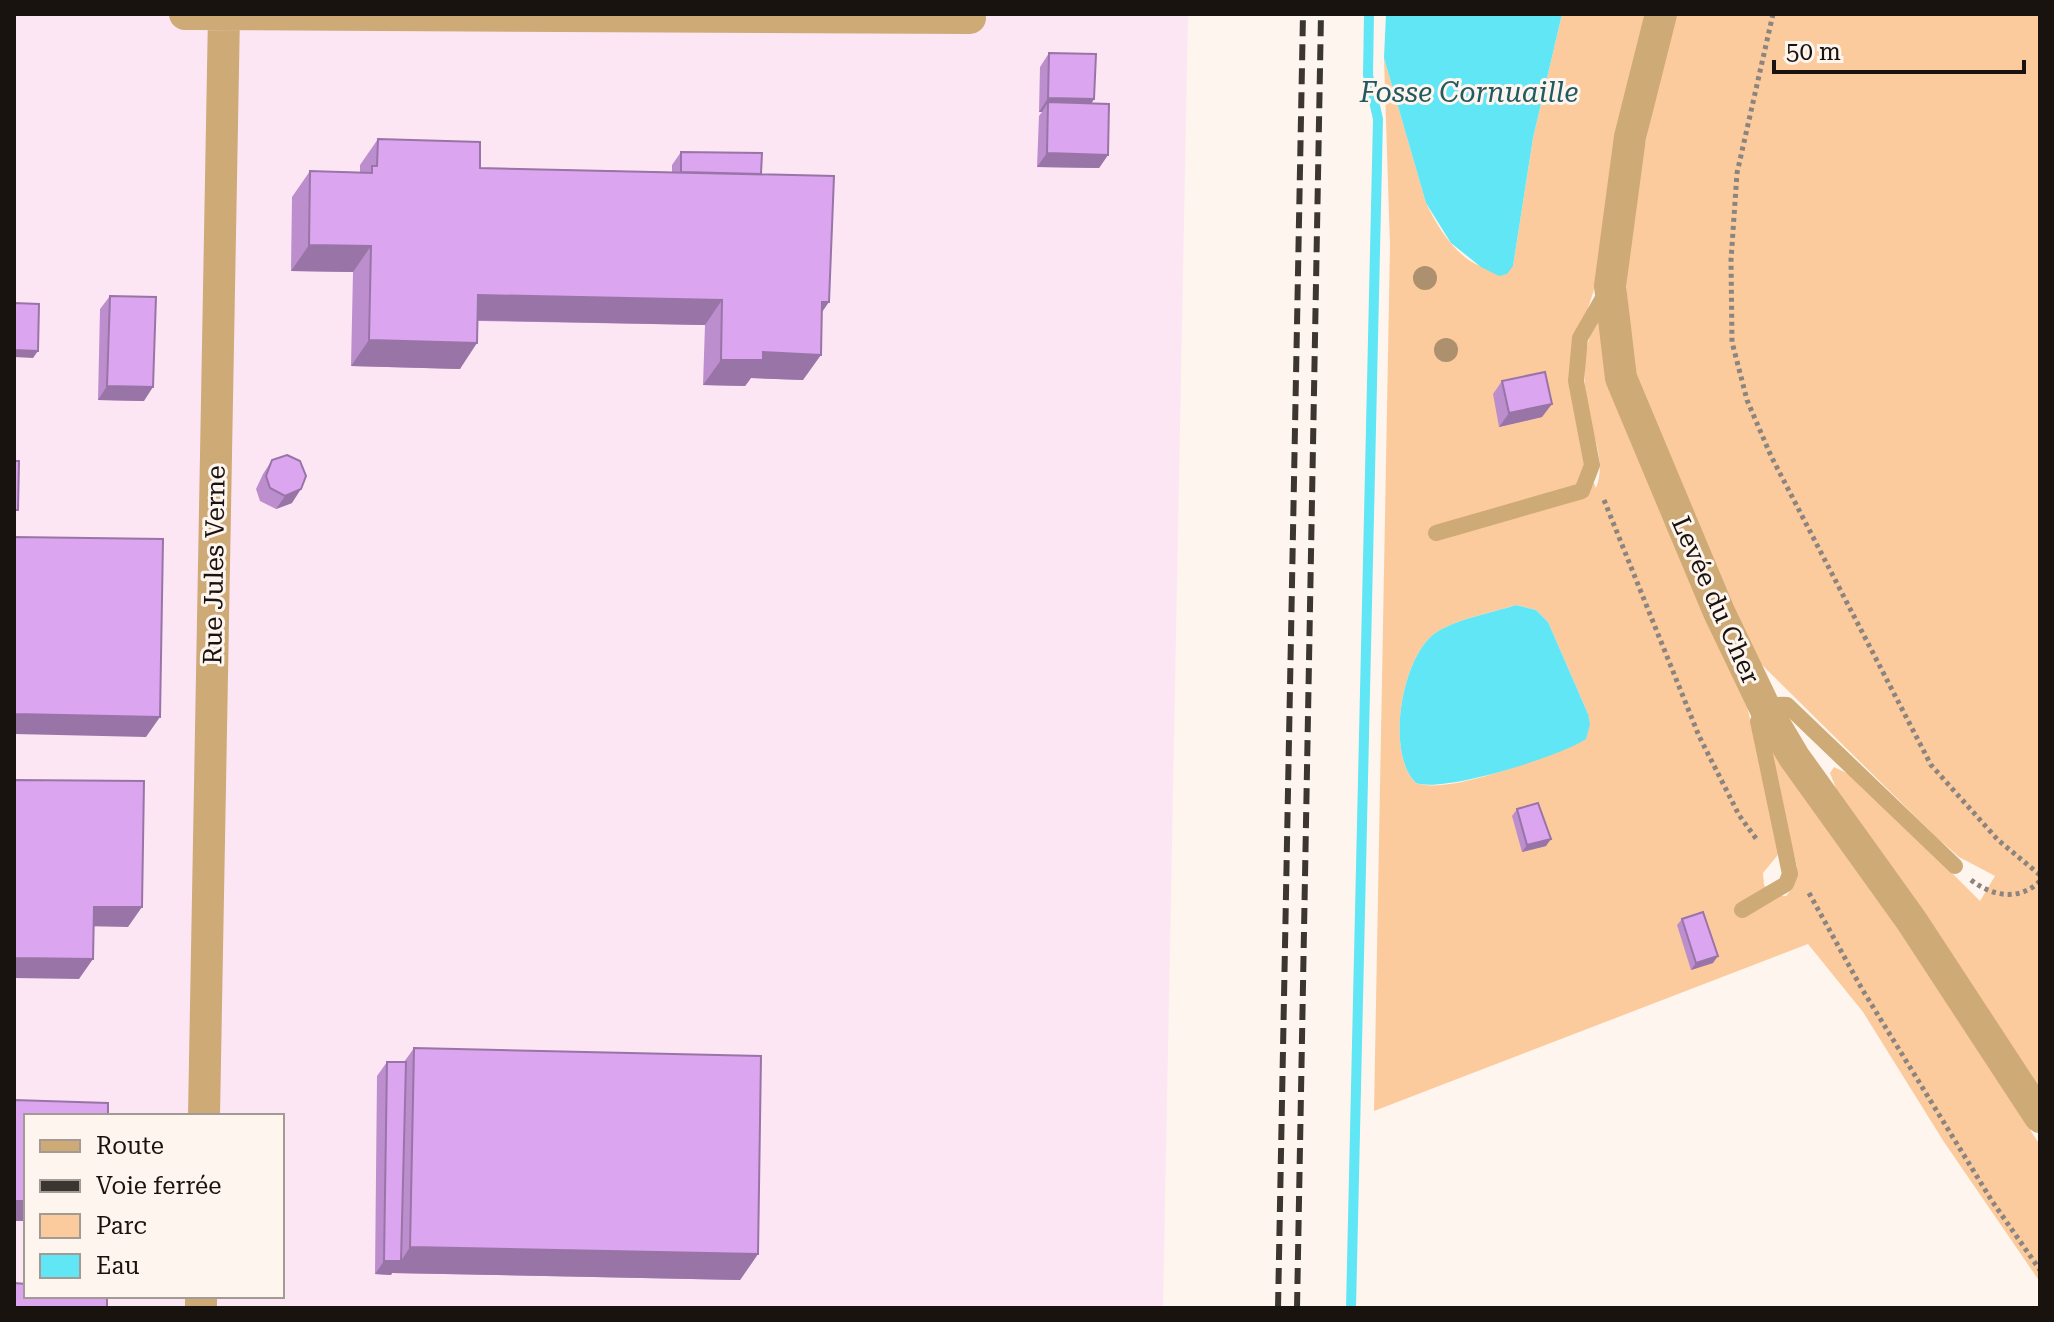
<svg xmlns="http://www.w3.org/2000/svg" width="2054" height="1322" font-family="'Roboto Serif',serif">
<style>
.industrial{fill:#fce6f4;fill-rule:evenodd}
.green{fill:#fccb9d;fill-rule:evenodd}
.water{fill:#60e6f5}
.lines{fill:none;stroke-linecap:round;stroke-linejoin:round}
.stream{stroke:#60e6f5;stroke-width:10}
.path{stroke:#8b847f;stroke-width:5;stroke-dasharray:4 4;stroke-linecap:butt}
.service{stroke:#ceaa77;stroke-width:16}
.minor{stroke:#ceaa77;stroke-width:32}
.rail{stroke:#3c3631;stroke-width:6;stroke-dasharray:16 8;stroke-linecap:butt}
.tree{fill:#ad906e}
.wall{fill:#bc8ece}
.shaded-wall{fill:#9974a7}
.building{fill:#dba5ef;stroke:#9974a7;stroke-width:2}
.labels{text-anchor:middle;stroke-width:6;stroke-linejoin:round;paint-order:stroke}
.street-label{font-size:26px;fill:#18130f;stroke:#fef5ee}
.water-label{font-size:28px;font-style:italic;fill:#215a60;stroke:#fef5ee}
</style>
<rect width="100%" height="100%" fill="#fef5ee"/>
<path class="industrial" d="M14 14H1188L1163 1308H14ZM26 1116H282V1296H26Z"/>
<path class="green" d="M1562 14H1649L1597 281 1570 362 1571 391 1584 461 1596 488C1606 462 1594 441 1589 415 1582 379 1582 348 1598 316L1746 702 1781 851 1763 873 1764 885 1774 896H1786L1792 889 1797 867 1765 740 1888 912 2040 1145V1282L1944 1142 1863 1012 1808 944 1374 1111 1390 246 1384 58 1426 203C1437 226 1455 256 1480 266 1488 269 1504 266 1513 266L1533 138ZM1516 605 1536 610 1548 622 1588 714 1570 747C1536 759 1449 795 1416 783 1385 753 1402 658 1434 634 1455 619 1491 613 1516 605Z
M1674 14H2040V1098L1842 804 1830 773 1834 767 1857 778 1980 901 1995 876 1959 857 1935 836 1761 664 1744 640 1633 367 1626 283 1639 171Z"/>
<path class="water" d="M1386 14H1562L1533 138 1513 266 1507 274 1499 276 1481 267 1451 243 1426 203 1384 58Z
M1516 605 1536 610 1548 622 1588 714 1590 724 1586 739C1561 756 1444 793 1416 783 1385 753 1402 658 1434 634 1455 619 1492 613 1516 605Z"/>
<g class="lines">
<path class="stream" d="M1351 1308 1378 119 1368 75 1369 14"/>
<path class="path" d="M1773 14 1737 173 1731 260 1732 342 1747 400 1771 456 1931 765 1998 840 2040 875
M1604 500 1699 736 1739 815 1757 840
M1971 880C1993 897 2020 901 2040 881
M1809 893 1862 989 1992 1201 2040 1270"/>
<path class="service" d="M1436 533 1582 491 1592 465 1576 381 1580 338 1607 291
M1742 910 1786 884 1790 874 1758 721C1766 710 1772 703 1787 705L1955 866"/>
<path class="minor" d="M185 14 970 18
M1661 14 1630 137 1610 286 1621 378 1719 612 1766 710 1794 757 1911 920 2040 1117
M204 1116 224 14
M201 1308V1296"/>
<path class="rail" d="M1278 1308 1303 14
M1297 1308 1321 14"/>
</g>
<g class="tree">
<circle cx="1425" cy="278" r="12"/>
<circle cx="1446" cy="350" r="12"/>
</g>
<path class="wall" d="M1049 53 1094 99 1091 104 1108 155 1099 168 1037 167 1039 116 1042 112H1039L1040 67Z
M378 139 480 168 672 172V165L681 152 761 174 822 312 803 380 751 378 745 386 703 385 705 325 478 321 460 369 351 366 353 272 291 271 292 197 310 171 360 172V165Z
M110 296 144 401 98 400 100 309Z
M1502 381 1542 417 1499 427 1493 394Z
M272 460 292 503 276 509 260 501 256 489 263 474Z
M1517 809 1546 846 1522 852 1512 816Z
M1682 919 1713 963 1691 970 1677 925Z
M414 1048 758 1254 740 1280 392 1273 391 1275 375 1274 377 1076 387 1062H404Z"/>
<path class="shaded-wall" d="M1048 98 1094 99 1085 113 1048 102 1042 112H1039Z
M1047 153 1108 155 1099 168 1037 167Z
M309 245 371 246 353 272 291 271Z
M478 295 722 300 705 325 460 320Z
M822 302H829L811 328Z
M369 340 477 343 460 369 351 366Z
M14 350 38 351 33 358 14 357Z
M763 352 821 355 803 380 751 378 745 386 703 385 721 360Z
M107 386 153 387 144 401 98 400Z
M1552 404 1542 417 1499 427 1509 413Z
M301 489 292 503 276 509 285 496Z
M14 714 160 717 146 737 14 734Z
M1551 839 1546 846 1522 852 1527 845Z
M94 907H142L128 927 80 926Z
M1718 956 1713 963 1691 970 1696 963Z
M14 958 93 959 79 979 14 978Z
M14 1201H26V1221H14Z
M410 1247 758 1254 740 1280 392 1273 391 1275 375 1274 384 1261H401Z"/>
<path class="building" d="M1049 53 1096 54 1094 99 1048 98Z
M1048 102 1109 104 1108 155 1047 153Z
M378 139 480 142V168L834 176 829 302H822L821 355 763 352V360H721L722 300 478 295 477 343 369 340 371 246 309 245 310 171 372 173V166H377Z
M681 152 762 153 761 174 681 172Z
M110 296 156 297 153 387 107 386Z
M14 303 39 304 38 351 14 350Z
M1545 372 1552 404 1509 413 1502 381Z
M287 455 300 461 306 476 301 489 285 496 270 488 266 476 272 460Z
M14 461H19L18 510H14Z
M14 537 163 539 160 717 14 714Z
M14 780 144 781 142 907H94L93 959 14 958Z
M1538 803 1551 839 1527 845 1517 809Z
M1703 912 1718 956 1696 963 1682 919Z
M414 1048 761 1056 758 1254 410 1247Z
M387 1062H406L401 1261H384Z
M14 1100 108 1103V1116H26V1201H14Z
M14 1283 26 1284V1296H107V1308H14Z"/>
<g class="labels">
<g class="street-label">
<text transform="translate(214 565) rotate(-89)" y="9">Rue Jules Verne</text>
<text transform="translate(1716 600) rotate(66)" y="9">Levée du Cher</text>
</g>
<g class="water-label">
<text x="1469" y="102">Fosse Cornuaille</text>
</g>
</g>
<rect width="2054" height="1322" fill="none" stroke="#18130f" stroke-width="32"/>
<rect x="24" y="1114" width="260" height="184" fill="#fef5ee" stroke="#a29b95" stroke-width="2"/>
<rect x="40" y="1140" width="40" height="12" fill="#ceaa77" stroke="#a29b95" stroke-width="2"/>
<text x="96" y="1154" font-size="24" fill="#18130f">Route</text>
<rect x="40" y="1180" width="40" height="12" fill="#3c3631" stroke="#a29b95" stroke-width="2"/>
<text x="96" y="1194" font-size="24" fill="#18130f">Voie ferrée</text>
<rect x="40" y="1214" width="40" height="24" fill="#fccb9d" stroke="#a29b95" stroke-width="2"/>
<text x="96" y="1234" font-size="24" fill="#18130f">Parc</text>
<rect x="40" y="1254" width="40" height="24" fill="#60e6f5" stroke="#a29b95" stroke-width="2"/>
<text x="96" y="1274" font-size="24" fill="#18130f">Eau</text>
<path d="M1774 60v12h250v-12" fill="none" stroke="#18130f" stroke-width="4"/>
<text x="1786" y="60" font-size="24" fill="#18130f" stroke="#fef5ee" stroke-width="6" paint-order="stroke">50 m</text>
</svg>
